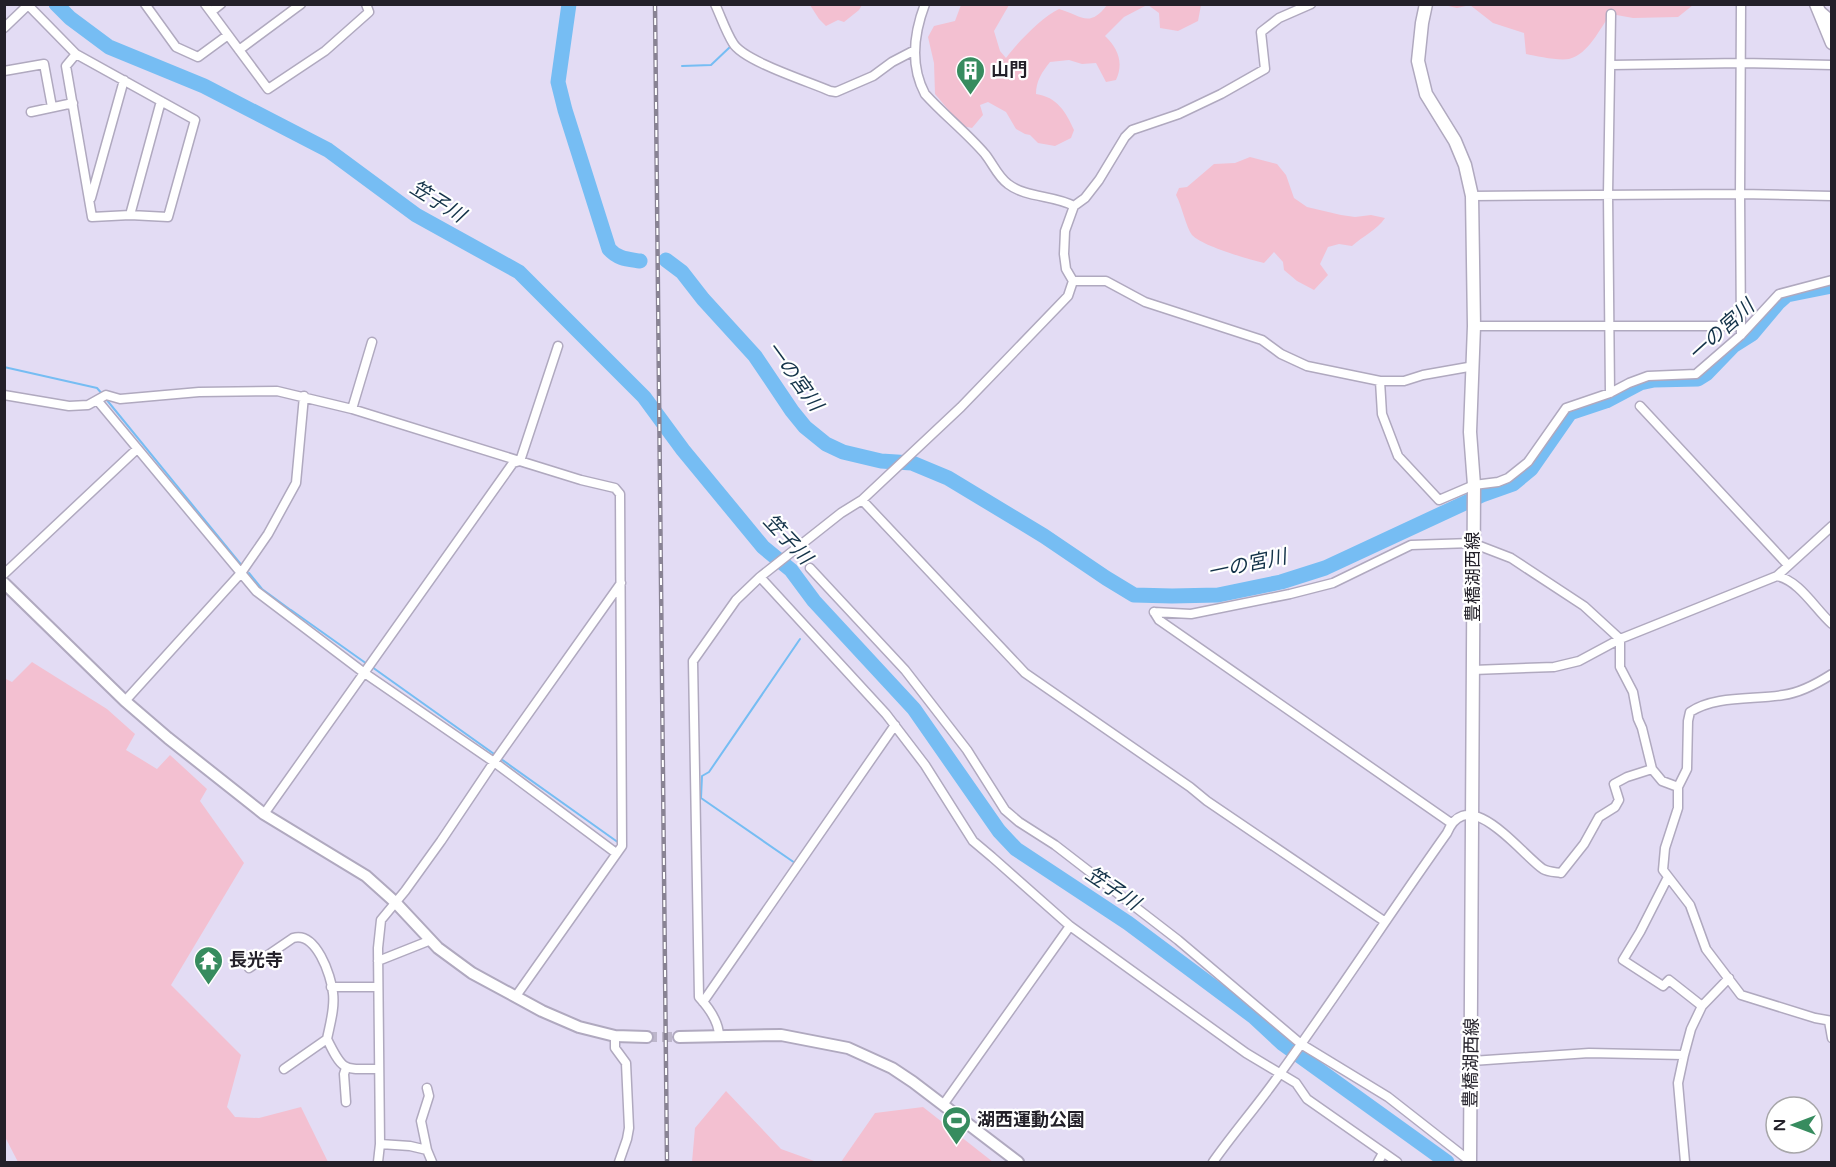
<svg xmlns="http://www.w3.org/2000/svg" width="1836" height="1167" font-family="'Varela Round','Noto Sans JP',sans-serif">
<style>
.green{fill:#f3c0d1}
.lines{fill:none;stroke-linecap:round;stroke-linejoin:round}
.stream{stroke:#76bdf3;stroke-width:2}
.river{stroke:#76bdf3;stroke-width:15}
.tertiary-tunnel{stroke:#bdb6cb;stroke-width:10;stroke-dasharray:10 5;stroke-linecap:butt}
.minor-casing{stroke:#b0a9bf;stroke-width:11}
.tertiary-casing{stroke:#b0a9bf;stroke-width:14}
.secondary-casing{stroke:#b0a9bf;stroke-width:15}
.primary-casing{stroke:#b0a9bf;stroke-width:15}
.minor{stroke:#fff;stroke-width:8}
.tertiary{stroke:#fff;stroke-width:10}
.secondary{stroke:#fff;stroke-width:12}
.primary{stroke:#fff;stroke-width:12}
.rail-casing{stroke:#898394;stroke-width:4.5}
.rail{stroke:#fff;stroke-width:2;stroke-dasharray:7;stroke-linecap:butt}
.labels{text-anchor:middle;stroke-width:4.5;stroke-linejoin:round;paint-order:stroke}
.poi-label{font-size:18px;font-weight:bold;fill:#232029;stroke:#fff;text-anchor:start}
.street-label{font-size:18px;fill:#232029;stroke:#fff}
.water-label{font-size:20px;font-style:italic;fill:#143349;stroke:#fff}
</style>
<rect width="100%" height="100%" fill="#e3dcf4"/>
<path class="green" d="M810 5H862L859 10 844 22 838 20 826 26 819 19Z
M961 5H1009L994 31 1000 51 1006 58C1017 43 1042 17 1059 9 1081 15 1089 29 1107 5H1147L1124 17 1105 36C1118 48 1124 63 1116 80L1106 82 1096 63 1082 64 1069 60 1050 62C1042 72 1036 81 1036 94 1057 97 1066 112 1074 130L1071 138 1055 146 1038 143 1030 135 1025 134 1016 129 1006 112 988 102 980 105 983 115 972 128 962 126 935 94 934 63 928 37 934 26 955 21Z
M1148 5H1201L1198 21 1178 31 1160 28 1159 13Z
M1444 5H1693L1678 17 1633 18 1611 14C1599 29 1589 54 1569 59 1558 61 1536 56 1526 54L1524 33 1493 23 1470 5 1457 8Z
M1250 157 1277 164 1286 175 1294 198 1307 207 1341 215 1355 217 1371 215 1385 218C1377 230 1363 236 1352 246L1339 244 1328 247 1320 264 1328 275 1314 290 1297 281 1284 270 1283 262 1274 252 1264 263C1248 259 1202 246 1192 235 1186 227 1182 206 1176 195L1179 188 1187 187 1214 164 1235 163Z
M32 662 107 709 135 734 126 750 157 769 170 755 207 789 200 801 244 863 171 985 241 1055 227 1107 235 1117 259 1118 301 1107 328 1162H18L4 1135V678L12 682Z
M726 1091 781 1149 817 1162H692L695 1128Z
M923 1107 993 1162H841L875 1113Z"/>
<g class="lines">
<path class="stream" d="M682 66 711 65 731 46
M4 367 97 388 103 395
M106 399 243 567
M249 573 262 589 292 611
M291 610 367 664
M372 667 619 843
M795 863 701 798 702 776 709 772 800 639"/>
<path class="river" d="M56 4 70 18 109 47 204 86 328 150 416 215 519 272 644 397 683 450 763 547 791 570 814 601 914 709 999 831 1016 849 1128 923 1254 1017 1283 1044 1447 1162
M569 4 558 82 565 110 609 249C618 259 627 259 640 261
M666 260 682 272 703 299 755 356 792 411 805 427 826 444 843 452 881 461 912 463 948 478 1044 536 1106 578 1134 595 1172 596 1218 595 1281 582 1325 568 1482 495 1513 484 1531 469 1570 413 1606 401 1640 383 1654 380 1698 379 1706 374 1733 346 1752 334 1778 303 1787 295 1832 286"/>
<path class="tertiary-tunnel" d="M647 1037H679"/>
<defs>
<path id="minor" d="M27 4 76 54 195 120 168 217 130 215 92 217 66 66 76 54
M145 4 176 47 198 57 228 35
M205 4 268 89 325 51 369 12 366 4
M715 4C721 17 726 32 733 43 743 61 810 82 830 91L836 92 873 76 892 62 915 50
M925 4C914 33 910 66 925 94 944 115 967 133 985 154 993 164 998 177 1008 184 1026 198 1054 195 1074 206
M1741 4 1740 194 1741 335
M1819 9 1832 20
M211 12 221 4
M4 28 28 5
M239 50 301 4
M1611 65 1741 63 1832 65
M4 71 44 64 52 107
M31 112 73 103
M1472 196 1740 194 1832 196
M91 198 124 80
M130 215 161 101
M1073 281H1106L1145 302 1262 340 1281 354 1307 366 1380 381H1404L1423 375 1474 366
M1474 326H1741
M1380 381 1382 414 1398 456 1439 500 1474 485 1498 482 1508 478 1528 462 1566 408 1610 393 1629 383 1648 376 1696 374 1741 335 1779 294 1832 280
M1610 393 1608 194 1611 14
M4 395 69 406 88 405 106 395 120 399 199 392 277 391 352 409 581 480 615 488 620 494 622 846 516 996
M97 400 256 591 363 672 494 762 616 853
M1640 406 1788 565
M352 409 372 342
M862 500 1025 673 1190 787 1207 801 1384 921
M810 568 905 670 967 750 1005 810 1019 822 1055 845 1178 940 1301 1044 1388 1097 1471 1162
M4 574 137 449
M1777 576C1800 581 1815 609 1832 624
M760 577 886 714 925 765 973 841 992 857 1070 926 1246 1053 1296 1083 1307 1099 1397 1162
M1154 612 1191 614 1290 594 1333 583 1411 545 1472 543 1511 558 1584 606 1620 639V667L1633 692 1638 719 1642 728 1652 769 1662 781 1678 787
M1154 612 1159 620 1451 823
M1473 670 1554 667 1579 661 1620 639 1777 576 1832 526
M1832 674C1818 683 1800 693 1783 695 1754 700 1716 695 1690 712L1688 721 1687 769 1678 787V808L1665 848 1663 870 1690 905 1706 949 1741 995 1815 1018 1832 1021
M125 701 241 573 268 534 296 483 304 396
M264 814 513 463 520 461 558 346
M1668 877 1640 932 1623 960 1663 986 1669 980 1702 1006
M378 961 431 940
M249 968 293 938C316 931 331 975 333 993 335 1008 330 1024 327 1039
M331 987H378
M703 1002 895 725
M1829 1021 1832 1038
M615 1036V1048L626 1063 629 1128 627 1139 619 1162
M719 1036C719 1022 709 1008 699 997L693 661 736 600 760 577 841 513 862 500 961 407 1068 296 1073 281 1066 269 1064 254 1065 231 1074 206 1085 198 1099 180 1125 137 1132 130 1179 114 1221 94 1265 69 1261 32 1279 18 1311 4
M1472 1061 1589 1053 1684 1055
M346 1068 344 1074 346 1102
M284 1069 327 1039C343 1072 343 1069 378 1069
M943 1105 1070 926
M380 1144 410 1146 427 1150 432 1162
M427 1150 421 1121 429 1096 427 1088
M378 1162 380 1144 378 948 381 920 405 891 441 841 494 762 621 583
M1213 1162C1234 1132 1258 1105 1279 1075 1337 995 1390 913 1447 833 1468 782 1521 854 1543 869 1548 872 1555 872 1561 873L1584 844 1599 817 1615 807 1619 800 1614 784 1627 777 1652 769
M1378 1162 1383 1153
M1685 1162 1678 1083 1684 1055 1691 1029 1702 1006 1729 978"/>
<path id="tertiary" d="M4 583 125 701 168 738 264 814 366 876 395 902 438 948 472 973 542 1011 579 1027 615 1036 647 1037
M679 1037 781 1035 848 1048 892 1068 913 1082 1018 1162"/>
<path id="secondary" d="M1816 4 1832 43"/>
<path id="primary" d="M1426 4 1422 23 1418 61 1426 94 1455 141 1465 165 1472 196 1474 326 1470 432 1474 485 1470 1162"/>
</defs>
<use href="#minor" class="minor-casing"/>
<use href="#tertiary" class="tertiary-casing"/>
<use href="#secondary" class="secondary-casing"/>
<use href="#primary" class="primary-casing"/>
<use href="#minor" class="minor"/>
<use href="#tertiary" class="tertiary"/>
<use href="#secondary" class="secondary"/>
<use href="#primary" class="primary"/>
<defs>
<path id="rail" d="M655 4 667 1162"/>
</defs>
<use href="#rail" class="rail-casing"/>
<use href="#rail" class="rail"/>
</g>
<defs>
<symbol id="building-pin" viewBox="-11 -11 22 30"><path d="M0 17L-7.5 6A9.5 9.5 0 1 1 7.5 6Z" fill="#378c5f" stroke="#fff"/><path d="M-4-6H4V6H1V3H-1V6H-4ZM-2.5-4.3h1.7v1.8h-1.7ZM.8-4.3h1.7v1.8H.8ZM-2.5-1h1.7V.8h-1.7ZM.8-1h1.7V.8H.8Z" fill="#fff"/></symbol>
<symbol id="temple-pin" viewBox="-11 -11 22 30"><path d="M0 17L-7.5 6A9.5 9.5 0 1 1 7.5 6Z" fill="#378c5f" stroke="#fff"/><path d="M0-6L5-2H3V0L6.5 2.5H4V6H1.5V3h-3V6H-4V2.5H-6.5L-3 0V-2H-5Z" fill="#fff"/></symbol>
<symbol id="stadium-pin" viewBox="-11 -11 22 30"><path d="M0 17L-7.5 6A9.5 9.5 0 1 1 7.5 6Z" fill="#378c5f" stroke="#fff"/><path d="M0-5a6.5 5 0 1 0 0 10a6.5 5 0 1 0 0-10ZM-3.5-1.8h7v3.6h-7Z" fill="#fff"/></symbol>
</defs>
<g fill-rule="evenodd">
<use href="#building-pin" x="954" y="54" width="33" height="45"/>
<use href="#temple-pin" x="192" y="944" width="33" height="45"/>
<use href="#stadium-pin" x="940" y="1104" width="33" height="45"/>
</g>
<g class="labels">
<g class="poi-label">
<text x="991" y="76">山門</text>
<text x="229" y="966">長光寺</text>
<text x="977" y="1126">湖西運動公園</text>
</g>
<g class="street-label">
<text transform="translate(1473 577) rotate(-90)" y="6">豊橋湖西線</text>
<text transform="translate(1471 1063) rotate(-89)" y="6">豊橋湖西線</text>
</g>
<g class="water-label">
<text transform="translate(438 201) rotate(32)" y="7">笠子川</text>
<text transform="translate(1721 330) rotate(-42)" y="7">一の宮川</text>
<text transform="translate(795 376) rotate(54)" y="7">一の宮川</text>
<text transform="translate(788 539) rotate(47)" y="7">笠子川</text>
<text transform="translate(1247 564) rotate(-12)" y="7">一の宮川</text>
<text transform="translate(1113 888) rotate(34)" y="7">笠子川</text>
</g>
</g>
<rect width="1836" height="1167" fill="none" stroke="#232029" stroke-width="12"/>
<g transform="translate(1794 1125) rotate(270)"><circle r="28" fill="#ffffff" stroke="#a7a6a9" stroke-width="1.5"/>
<path d="M0-4.5L10 22L0 15L-10 22Z" fill="#378c5f"/>
<text y="-9" font-size="16" font-weight="bold" text-anchor="middle" fill="#232029">N</text>
</g>
</svg>
